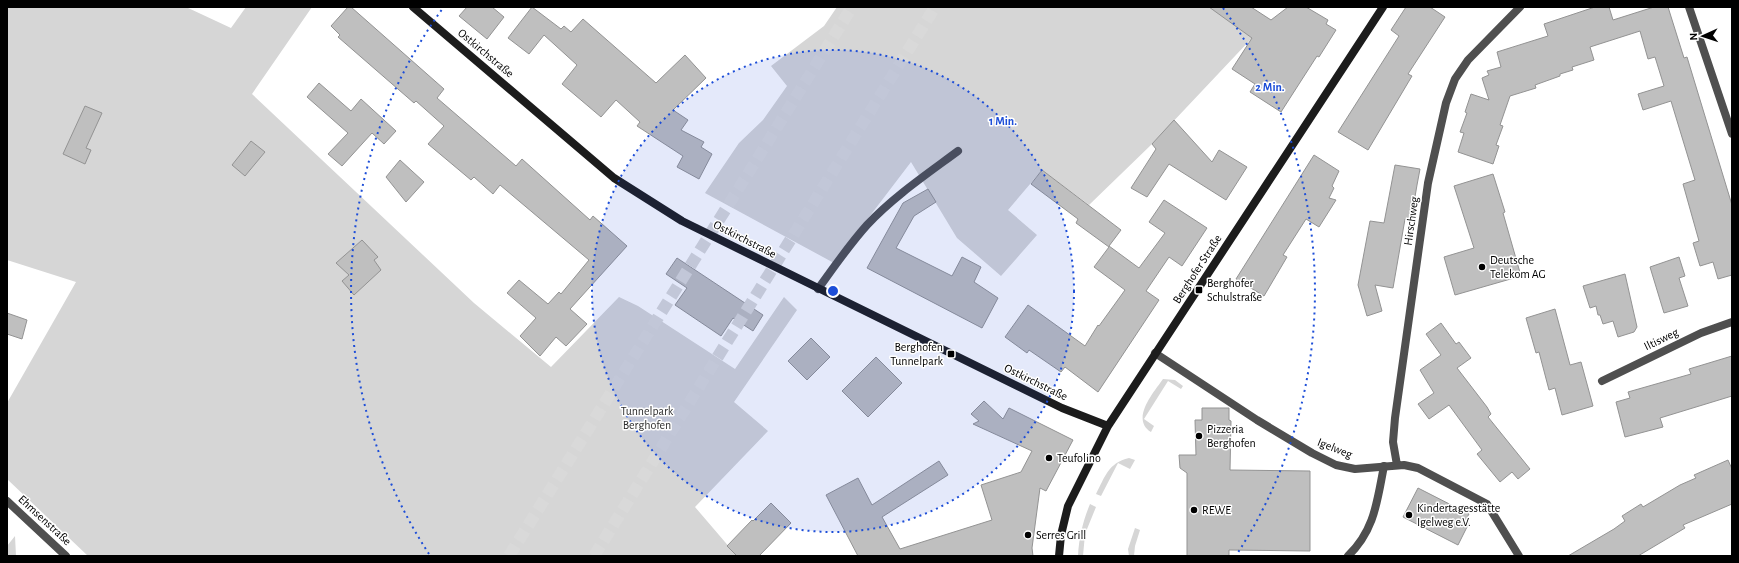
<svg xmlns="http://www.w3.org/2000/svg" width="1739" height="563" font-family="'Alegreya Sans',sans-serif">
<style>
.green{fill:#d6d6d6}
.building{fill:#bfbfbf;stroke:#939393}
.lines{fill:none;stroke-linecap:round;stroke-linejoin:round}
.highway-tunnel{stroke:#d9d9d9;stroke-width:12;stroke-dasharray:12 6;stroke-linecap:butt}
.lane{stroke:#4f4f4f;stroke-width:8}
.street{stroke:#4f4f4f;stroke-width:8}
.secondary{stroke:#1c1c1c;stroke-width:8}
.ring{fill:none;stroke:#1d4ed8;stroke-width:2;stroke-dasharray:2 4}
.poi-dot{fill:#000;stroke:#fff;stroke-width:1.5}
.labels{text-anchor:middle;stroke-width:3;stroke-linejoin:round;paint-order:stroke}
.street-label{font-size:12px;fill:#000;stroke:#fff}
.poi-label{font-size:12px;fill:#000;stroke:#fff;text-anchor:start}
.park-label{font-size:12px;fill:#2d2d2d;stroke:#fff}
.centre{fill:#1d4ed8;stroke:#fff;stroke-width:2}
.ring-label{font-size:12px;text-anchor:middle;font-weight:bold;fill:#1d4ed8;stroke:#fff;stroke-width:3;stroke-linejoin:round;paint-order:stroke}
</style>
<rect width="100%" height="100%" fill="#fff"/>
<path class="green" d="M7 7H186L231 28 246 7H312L252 94 474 303 551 367 619 297 638 306 735 369 784 297 797 310 734 402 768 431 695 507 737 556H88L7 479V403L76 282 7 260Z
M837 7H1218L1215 11 1252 38 1152 144 1089 205 1042 170 1008 210 1037 235 1001 276 957 238 911 162 834 263 705 193 739 143 763 120 787 86 771 66 824 26Z
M1163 379 1175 380 1183 386 1181 389 1168 381 1144 419 1154 426 1151 432C1130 419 1154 392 1163 379Z
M1129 458 1135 460 1130 469 1118 463 1101 496 1096 494C1105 477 1108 463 1129 458Z
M1090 504 1096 507 1085 534 1083 556H1078C1079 537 1083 521 1090 504Z
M1135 528 1140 530 1135 546 1134 556H1129L1128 549Z
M15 536 16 556H7V546Z"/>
<path class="building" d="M348 7H351L444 89 437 98 516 166 522 159 590 220 593 216 627 246 570 309 587 324 566 346 556 337 540 356 520 336 536 318 507 293 519 280 548 304 559 292 561 294 589 260 500 185 493 194 474 177 471 180 428 144 444 126 416 101 414 103 338 37 340 35 331 26Z
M467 7H492L504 17 487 39 459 16Z
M532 7 561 29 564 26 571 32 583 19 656 83 685 55 706 78 673 110 688 120 681 130 704 142 701 147 712 154 699 179 677 167 683 156 637 126 640 122 616 100 601 117 562 84 577 65 544 35 529 54 508 38Z
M1209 7H1251L1271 20 1288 7H1306L1328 20 1326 24 1336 30 1319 57 1317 56 1281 112 1250 92 1255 84 1232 69 1252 38Z
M1406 7H1430L1445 17 1408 74 1412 76 1368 150 1338 132 1399 36 1391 30Z
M1595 7H1609L1613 20 1654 7H1668L1684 58 1687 57 1732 205V275L1718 279 1713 262 1700 266 1693 243 1699 241 1683 184 1695 180 1671 101 1643 110 1638 94 1664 86 1655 57 1648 59 1640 31 1590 47 1594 60 1572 67 1573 70 1560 74V76L1535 85 1536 88 1510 96 1500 125 1503 126 1496 145 1499 146 1493 164 1458 152 1464 133 1460 132 1467 113 1465 112 1471 94 1489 100 1482 78 1489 75 1487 71 1501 67 1497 52 1548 36 1544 24Z
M319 83 351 111 361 99 396 131 384 144 372 133 342 166 328 154 348 133 307 97Z
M85 106 102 113 86 148 91 150 85 164 63 154Z
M1174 120 1212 162 1219 150 1247 167 1226 200 1169 164 1147 197 1131 188 1156 149 1152 144Z
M251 141 265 152 245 176 232 165Z
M1314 155 1339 171 1332 186 1334 188 1329 198 1336 200 1319 227 1306 219 1283 255 1287 257 1264 296 1236 279Z
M400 160 424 182 406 202 386 177Z
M1395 165 1420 169 1417 185 1411 220 1405 219 1393 288 1375 285 1382 311 1367 316 1358 285 1370 221 1384 223Z
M1042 170 1121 230 1109 246 1139 268 1165 233 1149 222 1164 200 1207 228 1182 266 1169 257 1146 291 1159 300 1098 392 1065 367 1061 372 1029 350 1027 353 1005 337 1028 305 1085 346 1098 325 1099 326 1125 290 1094 267 1109 247 1076 223 1078 219 1031 184Z
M1493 174 1505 212 1503 213 1521 276 1455 295 1444 257 1474 248 1454 186Z
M928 189 936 202 914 216 896 248 952 276 962 257 981 267 974 282 998 298 982 328 867 268 903 203Z
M362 240 378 257 374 260 381 270 354 295 342 281 349 275 336 263Z
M1679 257 1685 276 1679 278 1688 306 1664 313 1650 267Z
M677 258 763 315 753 331 733 318 721 336 675 305 687 288 666 274Z
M1625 274 1637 327 1634 332 1618 337 1613 321 1603 324 1600 315H1598L1596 306 1590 308 1583 286Z
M1555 309 1570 365 1581 362 1593 406 1562 415 1555 388 1549 390 1539 352 1536 353 1526 318Z
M7 313 27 320 22 339 7 334Z
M1441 323 1456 344 1459 342 1471 358 1457 368 1487 407 1491 414 1488 417 1530 469 1518 479 1512 472 1500 482 1477 454 1482 450 1449 405 1429 419 1418 404 1434 393 1420 370 1441 355 1426 334Z
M811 338 830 357 807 380 788 361Z
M1732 356V396L1660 418 1663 427 1625 437 1616 402 1630 398 1628 392 1691 374 1689 369Z
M876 357 902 383 868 417 842 391Z
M984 401 1003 419 1009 408 1073 440 1046 491 1040 488 1032 548 1033 556H858L826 495 858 478 872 505 939 461 948 475 882 517 900 549 992 520 981 485 1021 472 1032 451 973 424 979 421 971 414Z
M1202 408H1229V420L1231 421 1230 470 1310 471V551L1229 550V556H1187V473L1180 468 1179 455H1196L1195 420H1202Z
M1728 460 1732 469V504L1683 525 1685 528 1638 556H1568L1614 529 1625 521 1622 516 1641 504 1643 507 1680 485 1696 478 1694 475Z
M1418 488 1469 514 1465 521 1469 523 1458 545 1403 517Z
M771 503 791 523 759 556H737L727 546 752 520 753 521Z"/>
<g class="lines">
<path class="highway-tunnel" d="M509 556 852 7
M594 556 935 7"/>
<path class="lane" d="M818 289C834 267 849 245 867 225 893 197 927 174 958 151
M1348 556C1375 530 1377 501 1384 466"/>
<path class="street" d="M1689 7 1732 134
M1155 353 1257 420 1312 453 1336 465 1355 469 1404 465 1418 468 1487 504 1519 556
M1602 381 1701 333 1732 322
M1397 465 1393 442 1395 418 1428 183 1446 103 1455 79 1468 60 1520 7
M7 501 66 556"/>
<path class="secondary" d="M413 7 614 178 682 221 1062 408 1108 426
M1059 556 1061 535 1068 506 1108 426 1383 7"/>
</g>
<circle cx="833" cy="291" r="241" fill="#1d4ed8" fill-opacity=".12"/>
<g class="ring">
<circle cx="833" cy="291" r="241"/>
<path d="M429 554A482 482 0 0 1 443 8M1223 8A482 482 0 0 1 1237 554"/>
</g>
<g class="poi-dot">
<circle cx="1482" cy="267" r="4"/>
<rect x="1195" y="286" width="8" height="8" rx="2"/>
<rect x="947" y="350" width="8" height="8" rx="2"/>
<circle cx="1199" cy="436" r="4"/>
<circle cx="1049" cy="458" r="4"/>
<circle cx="1194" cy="510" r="4"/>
<circle cx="1409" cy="515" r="4"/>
<circle cx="1028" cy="535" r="4"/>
</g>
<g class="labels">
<g class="street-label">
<text transform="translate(486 53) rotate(40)" y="4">Ostkirchstraße</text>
<text transform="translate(1411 221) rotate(-82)" y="4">Hirschweg</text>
<text transform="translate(745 239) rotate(27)" y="4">Ostkirchstraße</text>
<text transform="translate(1197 269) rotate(-57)" y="4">Berghofer Straße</text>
<text transform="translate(1661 339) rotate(-26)" y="4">Iltisweg</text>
<text transform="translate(1036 382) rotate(26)" y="4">Ostkirchstraße</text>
<text transform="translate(1335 448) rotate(22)" y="4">Igelweg</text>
<text transform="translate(45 520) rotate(43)" y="4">Ehmsenstraße</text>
</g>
<g class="poi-label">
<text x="1490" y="264">Deutsche<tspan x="1490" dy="14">Telekom AG</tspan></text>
<text x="1207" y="287">Berghofer<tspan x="1207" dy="14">Schulstraße</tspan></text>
<text x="943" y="351" text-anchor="end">Berghofen<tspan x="943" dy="14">Tunnelpark</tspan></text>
<text x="1207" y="433">Pizzeria<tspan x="1207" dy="14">Berghofen</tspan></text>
<text x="1057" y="462">Teufolino</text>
<text x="1417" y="512">Kindertagesstätte<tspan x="1417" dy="14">Igelweg e.V.</tspan></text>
<text x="1202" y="514">REWE</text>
<text x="1036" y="539">Serres Grill</text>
</g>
<g class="park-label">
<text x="647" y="415">Tunnelpark<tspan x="647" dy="14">Berghofen</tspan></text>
</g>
</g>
<circle cx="833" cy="291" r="6" class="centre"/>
<g class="ring-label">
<text x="1270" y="91">2 Min.</text>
<text x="1003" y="125">1 Min.</text>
</g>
<rect width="1739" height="563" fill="none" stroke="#000000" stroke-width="16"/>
<g transform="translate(1703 36) rotate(267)" stroke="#ffffff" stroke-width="3" paint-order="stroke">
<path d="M0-3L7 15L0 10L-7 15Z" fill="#000000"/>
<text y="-6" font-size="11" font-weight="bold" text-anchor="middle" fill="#000000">N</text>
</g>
</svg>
